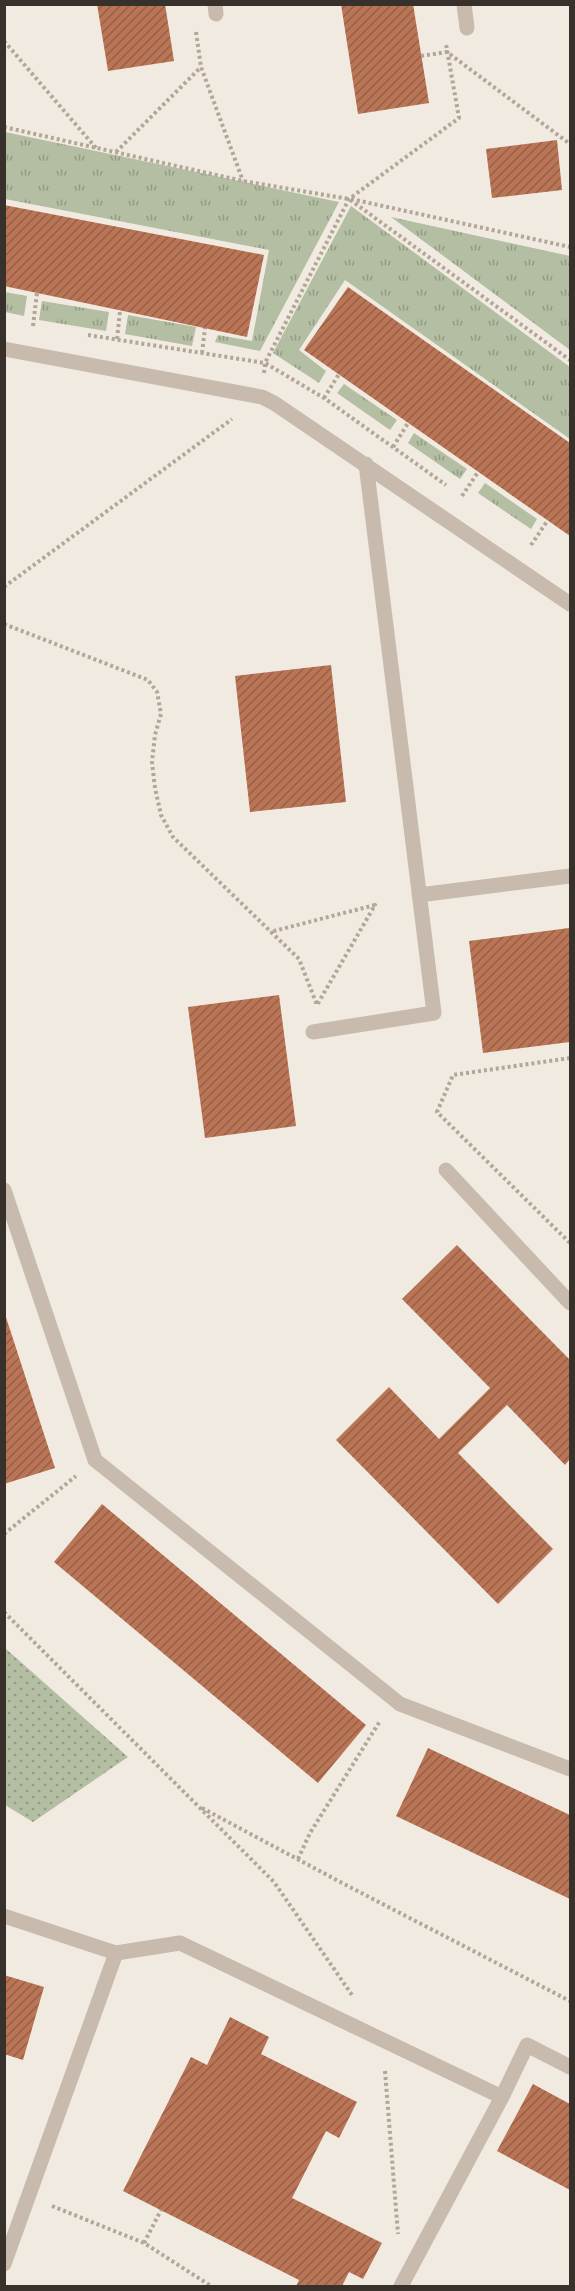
<svg xmlns="http://www.w3.org/2000/svg" width="575" height="2291" font-family="Commissioner,sans-serif">
<style>
.grass{fill:url(#grass-tufts)}
.park{fill:url(#park-dots)}
.building{fill:url(#building-hatch)}
.lines{fill:none;stroke-linecap:round;stroke-linejoin:round}
.path{stroke:#b3a598;stroke-width:4;stroke-dasharray:3 3;stroke-linecap:butt}
.lane{stroke:#c8bbad;stroke-width:15}
</style>
<defs>
<pattern id="grass-tufts" width="24" height="20" patternUnits="userSpaceOnUse" patternTransform="scale(1.5)"><rect width="24" height="20" fill="#b3bea2"/><path d="M3 7l-1-3M5 7V3M7 7l1-3M15 17l-1-3M17 17v-4M19 17l1-3" fill="none" stroke="#929b84"/></pattern>
<pattern id="park-dots" width="8" height="8" patternUnits="userSpaceOnUse" patternTransform="scale(1.5)"><rect width="8" height="8" fill="#b3bea2"/><path d="M2 2h.1M6 6h.1" fill="none" stroke="#929b84" stroke-width="1.8" stroke-linecap="round"/></pattern>
<pattern id="building-hatch" width="6" height="6" patternUnits="userSpaceOnUse" patternTransform="scale(1.5)"><rect width="6" height="6" fill="#b97556"/><path d="M-1 1l2-2M0 6l6-6M5 7l2-2" fill="none" stroke="#976047"/></pattern>
</defs>
<rect width="100%" height="100%" fill="#f1eae0"/>
<path class="grass" d="M5 132 339 202 260 351 215 342 218 335 252 341 269 250 5 199Z
M351 206 570 367V439L345 280 299 350 326 371 319 383 273 353Z
M391 217 570 256V350Z
M5 292 27 296 24 316 5 312Z
M42 301 109 312 106 331 39 320Z
M128 315 196 327 192 346 125 334Z
M344 384 397 420 390 430 337 393Z
M414 433 467 469 460 479 408 443Z
M485 483 537 519 531 529 478 493Z"/>
<path class="park" d="M5 1648 128 1757 33 1822 5 1805Z"/>
<path class="building" d="M97 4H165L174 61 108 71Z
M341 4H413L429 103 358 114Z
M557 140 562 190 492 198 486 149Z
M4 205 264 255 247 337 4 286Z
M348 287 570 443V536L304 350Z
M331 665 346 802 250 812 235 676Z
M569 928 570 1042 483 1053 469 941Z
M279 995 296 1126 205 1138 188 1007Z
M457 1245 570 1360V1459L565 1465 507 1405 458 1453 553 1549 498 1604 336 1440 389 1387 439 1439 490 1388 402 1299Z
M4 1311 55 1468 4 1484Z
M102 1504 366 1725 318 1783 54 1562Z
M428 1748 570 1815V1899L396 1816Z
M4 1975 44 1987 23 2060 4 2054Z
M230 2017 269 2037 261 2054 357 2102 339 2138 326 2131 292 2198 382 2243 363 2279 349 2272 342 2286H296L299 2280 123 2191 191 2057 207 2065Z
M533 2084 570 2104V2190L497 2151Z"/>
<g class="lines">
<path class="path" d="M196 32 201 67 243 181
M4 41 96 148
M421 56 447 52 570 144
M4 127 243 181 349 199 570 360
M116 152 201 67
M351 199 570 247
M33 326 37 293
M88 335 265 363 324 398 446 485
M117 339 120 311
M202 353 205 328
M264 373 265 363 349 199 459 118 446 44
M324 398 339 374
M393 447 408 423
M462 496 478 472
M531 545 548 520
M4 587 232 419
M4 624 148 680 157 692 161 714 155 735 152 762 155 788 161 815 173 837 299 959 317 1005 375 905 270 932
M570 1058 453 1075 437 1112 570 1243
M4 1534 76 1476
M4 1612 274 1882 352 1995
M202 1808 344 1884 570 2001
M298 1859 310 1833 380 1721
M385 2071 398 2234
M52 2206 144 2243 211 2286
M144 2243 161 2210"/>
<path class="lane" d="M215 4 216 14
M464 4 467 28
M4 349 262 397 274 403 570 604
M419 895 570 876
M313 1032 434 1013 366 464
M446 1170 570 1303
M4 1190 95 1460 400 1704 570 1769
M4 1916 116 1953
M502 2097 527 2045 570 2067
M4 2264 116 1953 180 1943 502 2097 401 2286"/>
</g>
<rect width="575" height="2291" fill="none" stroke="#37302b" stroke-width="12"/>
</svg>
